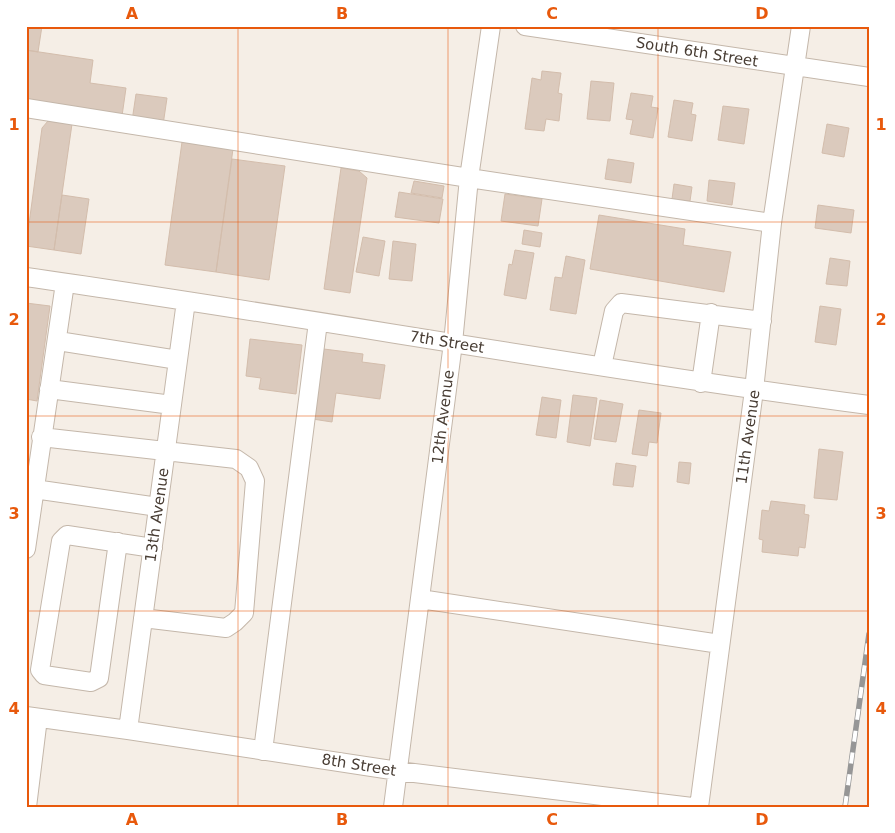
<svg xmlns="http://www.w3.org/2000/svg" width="895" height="833" font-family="'DejaVu Sans',sans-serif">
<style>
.building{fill:#dbcabd;stroke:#d3bdac}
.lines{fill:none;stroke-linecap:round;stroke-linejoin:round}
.minor-casing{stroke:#c4b7aa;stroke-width:20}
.minor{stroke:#fff;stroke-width:18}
.rail-casing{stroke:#969696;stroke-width:5.5}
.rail{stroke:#fff;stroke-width:4;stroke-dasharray:11;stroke-linecap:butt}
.grid{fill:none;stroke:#e8590c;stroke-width:1;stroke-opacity:0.55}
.labels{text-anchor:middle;stroke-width:5;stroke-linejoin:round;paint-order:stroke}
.street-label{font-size:15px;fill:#483d34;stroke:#fff}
.neatline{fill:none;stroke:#e8590c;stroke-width:2}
.grid-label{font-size:16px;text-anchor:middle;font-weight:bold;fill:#e8590c}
</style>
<rect width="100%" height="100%" fill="#f5eee6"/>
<path class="building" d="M26 26H42L38 52 26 50Z
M26 50 93 60 90 83 126 88 122 116 26 102Z
M542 71 561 73 558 93 562 94 559 121 546 119 544 131 525 129 532 78 541 80Z
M591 81 614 83 610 121 587 119Z
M631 93 653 96 651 107 658 108 653 138 630 134 633 120 626 119Z
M136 94 167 98 163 125 132 121Z
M674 100 693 103 691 114 696 115 692 141 668 137Z
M723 106 749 109 744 144 718 140Z
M48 121 72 124 54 250 26 246 42 128Z
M827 124 849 128 844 157 822 153Z
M182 142 233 149 216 272 165 265Z
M232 159 285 166 269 280 216 272Z
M608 159 634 163 631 183 605 179Z
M341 168 359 171 367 178 350 293 324 289Z
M709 180 735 183 732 205 707 201Z
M414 181 444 186 442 198 411 193Z
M674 184 692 187 690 201 672 199Z
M399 192 443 199 439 223 395 217Z
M505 194 542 199 538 226 501 221Z
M62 195 89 199 81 254 54 250Z
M818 205 854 210 851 233 815 228Z
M599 215 685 229 683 245 731 252 724 292 590 269Z
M524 230 542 233 540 247 522 244Z
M363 237 385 241 379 276 356 272Z
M393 241 416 244 412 281 389 279Z
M515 250 534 253 526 299 504 295 509 264 512 265Z
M566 256 585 260 576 314 550 310 555 277 562 278Z
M830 258 850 261 847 286 826 284Z
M26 303 50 306 37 401 26 399Z
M820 306 841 309 836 345 815 342Z
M250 339 302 345 296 394 259 389 261 378 246 376Z
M316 348 363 354 362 362 385 365 380 399 336 393 332 422 306 418Z
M573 395 597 398 590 446 567 442Z
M542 397 561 400 556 438 536 435Z
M600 400 623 404 616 442 594 439Z
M639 410 661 413 657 443 649 442 647 456 632 454Z
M819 449 843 452 837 500 814 498Z
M679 462 691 463 689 484 677 482Z
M616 463 636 466 633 487 613 485Z
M771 501 805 505 804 514 809 515 805 548 799 547 798 556 762 552 763 540 759 539 762 510 769 511Z"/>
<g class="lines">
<defs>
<path id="minor" d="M525 26 869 77
M26 108 469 178 772 223
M26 277C307 317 587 368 869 405
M58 341 178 360
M602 366 614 311 621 303 762 321
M701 383 711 313
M49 389 172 405
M41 437 236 459 249 468 255 481 244 613 235 622 226 628 143 618
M34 489 158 507
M118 542 99 678 91 682 44 675 40 670 61 541 67 535 153 548
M26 549 65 283
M420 599 720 644
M26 716 128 730 398 771 692 807
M128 730 186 301
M263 751 318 322
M27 807 38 718
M393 807 453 343 469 178 491 26
M699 807 754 390 772 223 801 26"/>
</defs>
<use href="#minor" class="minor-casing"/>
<use href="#minor" class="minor"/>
<defs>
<path id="rail" d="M845 807 869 634"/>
</defs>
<use href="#rail" class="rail-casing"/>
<use href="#rail" class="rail"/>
</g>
<path class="grid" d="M238 26V807M448 26V807M658 26V807M26 222H869M26 416H869M26 611H869"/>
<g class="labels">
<g class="street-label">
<text transform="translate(697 52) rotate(9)" y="5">South 6th Street</text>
<text transform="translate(447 342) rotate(9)" y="5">7th Street</text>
<text transform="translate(443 417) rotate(-83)" y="5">12th Avenue</text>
<text transform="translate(748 437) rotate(-82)" y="5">11th Avenue</text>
<text transform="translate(157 515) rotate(-82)" y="5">13th Avenue</text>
<text transform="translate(359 765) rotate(9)" y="5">8th Street</text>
</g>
</g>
<rect width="895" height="833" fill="none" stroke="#ffffff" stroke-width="55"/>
<rect x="28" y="28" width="840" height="778" class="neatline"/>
<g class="grid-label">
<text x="132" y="19">A</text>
<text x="342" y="19">B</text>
<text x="552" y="19">C</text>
<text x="762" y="19">D</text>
<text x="14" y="130">1</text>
<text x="881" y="130">1</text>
<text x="14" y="325">2</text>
<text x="881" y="325">2</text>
<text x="14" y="519">3</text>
<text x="881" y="519">3</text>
<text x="14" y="714">4</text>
<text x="881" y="714">4</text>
<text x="132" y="825">A</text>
<text x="342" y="825">B</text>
<text x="552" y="825">C</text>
<text x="762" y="825">D</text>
</g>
</svg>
